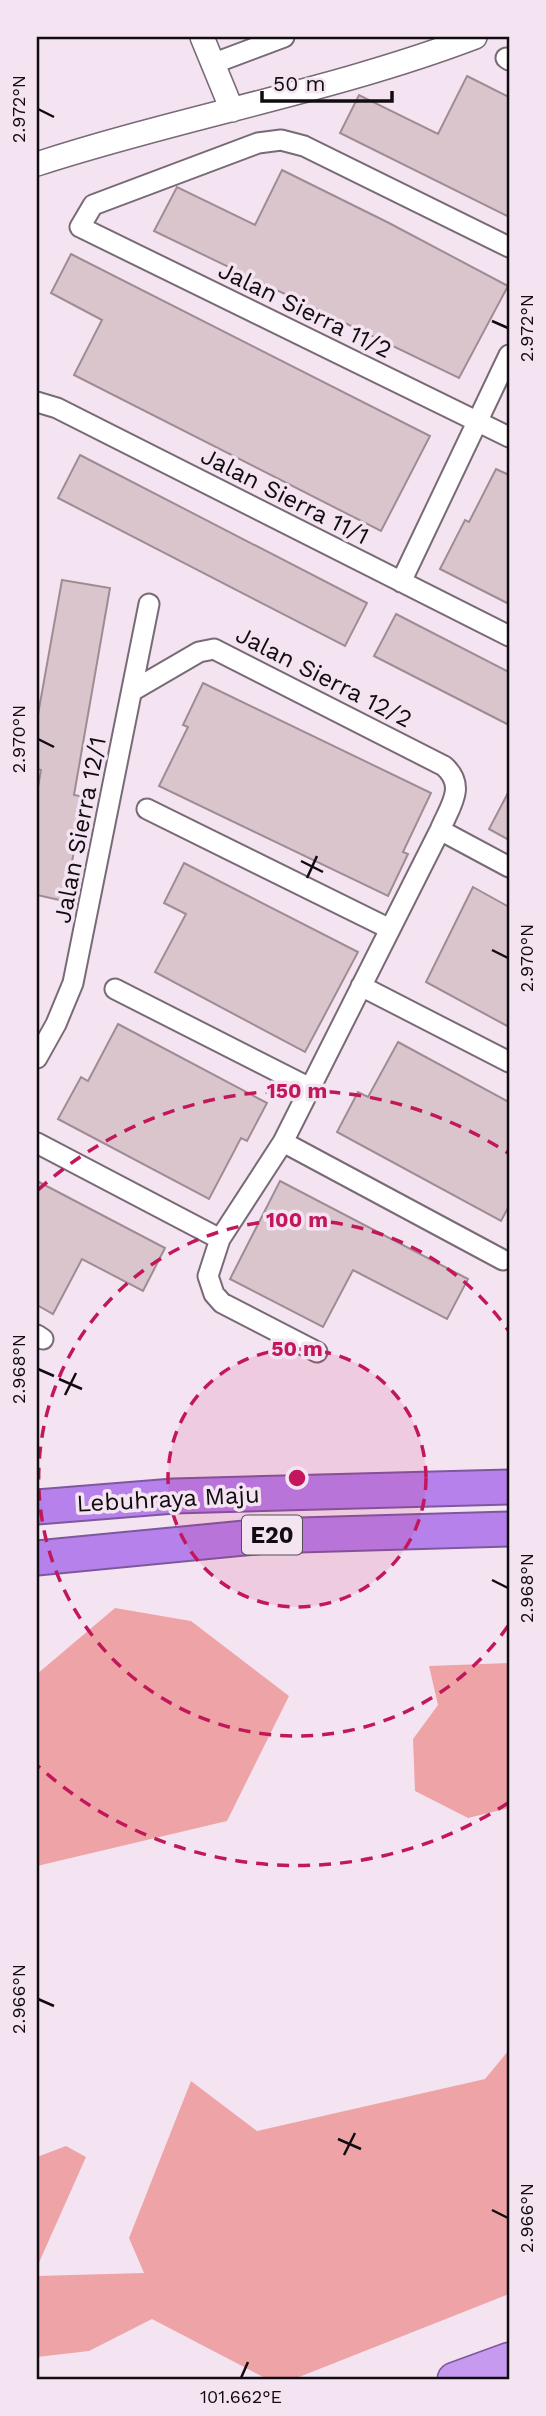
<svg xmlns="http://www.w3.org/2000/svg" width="546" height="2416" font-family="'Work Sans',sans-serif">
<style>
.forest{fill:#eea4a7}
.building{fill:#dac5cd;stroke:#9f8c93;stroke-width:2}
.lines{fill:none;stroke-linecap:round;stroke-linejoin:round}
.minor-casing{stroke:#786a76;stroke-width:23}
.tertiary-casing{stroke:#786a76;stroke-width:26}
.trunk-casing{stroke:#7d589f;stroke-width:35}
.motorway-casing{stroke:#7d589f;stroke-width:37}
.minor{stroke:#fff;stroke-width:19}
.tertiary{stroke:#fff;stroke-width:23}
.trunk{stroke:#c69aef;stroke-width:32}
.motorway{stroke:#b781eb;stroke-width:33}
.ticks{fill:none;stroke:#110c11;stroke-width:2.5}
.ring{fill:none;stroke:#c2185b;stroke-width:3.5;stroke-dasharray:12 9}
.labels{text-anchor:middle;stroke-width:7;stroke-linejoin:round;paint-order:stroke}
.shield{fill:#f4e4f2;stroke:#554d54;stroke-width:2}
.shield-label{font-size:23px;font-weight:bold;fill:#110c11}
.street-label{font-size:24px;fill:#110c11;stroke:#f4e4f2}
.centre{fill:#c2185b;stroke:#f4e4f2;stroke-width:3.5}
.ring-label{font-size:21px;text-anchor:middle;font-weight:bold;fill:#c2185b;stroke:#f4e4f2;stroke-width:7;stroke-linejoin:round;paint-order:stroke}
.neatline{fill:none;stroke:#110c11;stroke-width:2.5}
.ticks-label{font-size:18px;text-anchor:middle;fill:#110c11}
</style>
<rect width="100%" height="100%" fill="#f4e4f2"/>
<path class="forest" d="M115 1608 191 1621 289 1696 227 1821 37 1866V1674Z
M509 1663V1808L468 1818 415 1791 413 1739 438 1705 429 1666Z
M509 2050V2294L294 2379H267L152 2319 89 2351 37 2357V2276L144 2273 129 2238 191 2081 257 2131 485 2079Z
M66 2146 86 2157 37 2267V2157Z"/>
<path class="building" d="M467 76 509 97V217L340 133 359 95 438 134Z
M282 170 389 223 508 286 459 378 154 231 177 187 255 225Z
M71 254 430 436 381 531 74 375 102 320 51 293Z
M80 455 367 603 345 646 58 498Z
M496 469 509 475V604L440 569 465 520 469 522Z
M62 580 110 588 74 795 85 797 64 901 37 895V793L41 770 37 769V720Z
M396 614 509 672V725L374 656Z
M203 683 431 793 403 852 408 854 388 896 159 786 188 727 183 725Z
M509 791V840L489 829Z
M184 863 358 952 305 1052 155 972 186 914 164 903Z
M473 887 509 907V1027L426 982Z
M118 1024 267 1103 247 1141 241 1138 209 1199 58 1119 81 1077 88 1081Z
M398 1042 509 1102V1206L501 1221 337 1132 358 1092 368 1097Z
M37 1181 165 1248 143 1291 82 1259 53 1314 37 1305Z
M280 1181 468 1279 447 1319 353 1270 323 1327 230 1279Z"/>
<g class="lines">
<defs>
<path id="minor" d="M506 58 509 60
M212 64 284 37
M509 247 304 146 281 140 258 143 93 205 80 227 509 437
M37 402 57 408 509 636
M401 582 509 355
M132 691 199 652 214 649 444 766C467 786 450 806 440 830L283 1142 220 1239 208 1276 214 1294 222 1303 317 1352
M147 809 390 929
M440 830 509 867
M361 986 509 1062
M115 989 310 1088
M37 1058 56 1024 73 983 149 604
M283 1142 503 1260
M37 1143 220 1239
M37 1335 43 1339"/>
<path id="tertiary" d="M202 37 232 110
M37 164C181 117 333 91 475 37"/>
<path id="trunk" d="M454 2379 509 2359"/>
<path id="motorway" d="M37 1507 174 1496 509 1487
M37 1558 265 1536 509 1529"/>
</defs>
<use href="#minor" class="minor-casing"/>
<use href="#tertiary" class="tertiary-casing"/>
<use href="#trunk" class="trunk-casing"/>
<use href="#motorway" class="motorway-casing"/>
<use href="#minor" class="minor"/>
<use href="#tertiary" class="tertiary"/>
<use href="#trunk" class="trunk"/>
<use href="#motorway" class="motorway"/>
</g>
<path class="ticks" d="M38 109 54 117M492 321 508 328M38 739 54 747M301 861 323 872M307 878 317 856M492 950 508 958M38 1369 54 1376M59 1379 82 1389M65 1395 76 1373M492 1580 508 1588M38 1999 54 2006M338 2139 361 2149M344 2155 355 2133M492 2210 508 2218M241 2378 248 2362"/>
<circle cx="297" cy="1478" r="129" fill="#c2185b" fill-opacity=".12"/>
<g class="ring">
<circle cx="297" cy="1478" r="129"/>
<path d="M508 1626A258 258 0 1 1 508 1330"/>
<path d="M508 1803A387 387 0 0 1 38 1766M38 1190A387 387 0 0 1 508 1153"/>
</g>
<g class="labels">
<rect class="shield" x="242" y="1515.5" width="60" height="39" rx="5"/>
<g class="shield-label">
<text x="272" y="1543">E20</text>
</g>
<g class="street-label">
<text transform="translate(305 310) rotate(26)" y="8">Jalan Sierra 11/2</text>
<text transform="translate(285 496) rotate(27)" y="8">Jalan Sierra 11/1</text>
<text transform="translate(324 677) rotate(27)" y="8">Jalan Sierra 12/2</text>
<text transform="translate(80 830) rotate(-79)" y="8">Jalan Sierra 12/1</text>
<text transform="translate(168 1499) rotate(-3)" y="8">Lebuhraya Maju</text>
</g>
</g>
<circle cx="297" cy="1478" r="10" class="centre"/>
<g class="ring-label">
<text x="297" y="1098">150 m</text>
<text x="297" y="1227">100 m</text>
<text x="297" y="1356">50 m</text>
</g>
<rect width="546" height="2416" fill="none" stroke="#f4e4f2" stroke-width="77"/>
<path d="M262 91v10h130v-10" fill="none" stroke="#110c11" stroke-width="3.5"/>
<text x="273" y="91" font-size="21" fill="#110c11" stroke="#f4e4f2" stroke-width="5" paint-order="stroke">50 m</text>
<rect x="38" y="38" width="470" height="2340" class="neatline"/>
<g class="ticks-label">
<text transform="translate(19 109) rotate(-90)" y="6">2.972°N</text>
<text transform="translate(527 328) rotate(-90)" y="6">2.972°N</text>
<text transform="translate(19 739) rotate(-90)" y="6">2.970°N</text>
<text transform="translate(527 958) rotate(-90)" y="6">2.970°N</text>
<text transform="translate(19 1369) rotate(-90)" y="6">2.968°N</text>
<text transform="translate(527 1588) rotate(-90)" y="6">2.968°N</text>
<text transform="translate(19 1999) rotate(-90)" y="6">2.966°N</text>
<text transform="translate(527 2218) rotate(-90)" y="6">2.966°N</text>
<text x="241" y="2403">101.662°E</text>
</g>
</svg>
